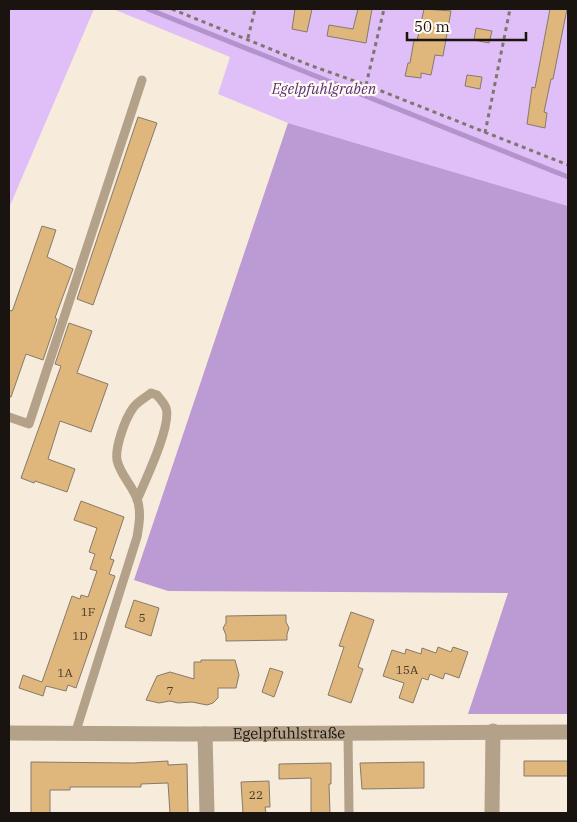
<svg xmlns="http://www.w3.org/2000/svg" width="577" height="822" font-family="'IBM Plex Serif',serif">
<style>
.green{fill:#e0bef8}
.forest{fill:#bc9bd4}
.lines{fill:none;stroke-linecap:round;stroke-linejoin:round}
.stream{stroke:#b493cc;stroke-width:5}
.building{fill:#dfb67c;stroke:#857a6b}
.path{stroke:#7f776d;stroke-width:3;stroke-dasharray:4 4;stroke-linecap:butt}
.service{stroke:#b3a189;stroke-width:9}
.minor{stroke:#b3a189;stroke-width:15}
.labels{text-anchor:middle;stroke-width:4.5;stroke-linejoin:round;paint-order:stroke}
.number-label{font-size:12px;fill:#4a3c2a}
.park-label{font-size:15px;font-style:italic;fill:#5c3277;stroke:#fffaf3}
.street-label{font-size:15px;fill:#19140f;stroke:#fffaf3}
</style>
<rect width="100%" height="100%" fill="#f7ebdb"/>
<path class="green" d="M9 9H94L9 208Z
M113 9H568V206L288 123 218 94 230 57Z"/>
<path class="forest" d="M288 123 568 206V714H468L508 593 168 591 134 580Z"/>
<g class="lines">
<path class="stream" d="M148 9 568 177"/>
</g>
<path class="building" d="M295 9H312L307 32 292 29Z
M358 9H372L366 43 327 36 329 25 353 29Z
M424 9 451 11 443 56 435 55 431 75 421 73V78L405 76 408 63H410L414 40 417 41Z
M550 9H567L553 79H551L544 112 547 113 545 128 527 124 532 87 535 88Z
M476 28 492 31 489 43 474 40Z
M467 75 482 77 480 89 465 86Z
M138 117 157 123 93 305 77 299Z
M42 226 56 230 47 257 73 269 55 318 57 319 43 360 26 354 11 397H9V310L12 311 13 309Z
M69 323 92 331 77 373 108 384 91 432 60 421 48 459 75 469 67 492 35 481 34 483 21 478 61 366 55 364Z
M81 501 124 517 110 559 114 560 109 574 115 576 76 688 68 685 66 691 46 686 43 696 19 688 23 675 42 682 72 596 80 599 81 595 88 597 97 571 90 569 95 554 89 552 97 528 74 520Z
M134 600 159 608 151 636 125 627Z
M351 612 374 620 358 667 363 669 351 703 328 695 344 647 339 646Z
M286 615V622L289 628 287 634V640L226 641V635L223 628 226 623V616Z
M438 647 451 652 453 647 468 652 459 678 445 673 443 679 430 674 428 680 422 678 413 703 399 698 404 683 383 676 392 650 405 654 406 649 421 654 422 648 436 653Z
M201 660H235L239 675 236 688H218V698L213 703 207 705 192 702 178 703 170 701 159 703 146 700 157 676 170 672 194 679V662H201Z
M270 668 283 672 274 697 262 692Z
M168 761V765L187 764 188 813H170L168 783 141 784V787H70V790H50V813H31V762L133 763Z
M524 761H568V776H524Z
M424 762V788L362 789 360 763Z
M331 763V784H329L330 813H311V778L279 779V764Z
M269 781 270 807H265L266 813H243L241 782Z"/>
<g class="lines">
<path class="path" d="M172 9 312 66 366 85 568 165
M248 38 255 9
M366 85 384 9
M485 133 510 9"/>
<path class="service" d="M9 417 29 424 142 80
M348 733 349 813
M75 734 137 537C139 525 141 514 138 502 134 487 120 475 117 460 115 447 125 419 133 408 137 402 145 398 151 393L157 395C160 399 164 403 166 408 172 425 145 481 137 500"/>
<g class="minor">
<path id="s1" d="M9 733 189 734 568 732"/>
<path d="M205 734 207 813"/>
<path d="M492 813 493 731"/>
</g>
</g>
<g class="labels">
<g class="number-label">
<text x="88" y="616">1F</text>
<text x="142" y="622">5</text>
<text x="80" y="640">1D</text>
<text x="407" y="674">15A</text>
<text x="65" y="677">1A</text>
<text x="170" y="695">7</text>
<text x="256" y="799">22</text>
</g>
<g class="park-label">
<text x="324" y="94">Egelpfuhlgraben</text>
</g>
<g class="street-label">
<text dy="5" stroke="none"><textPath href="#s1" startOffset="280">Egelpfuhlstraße</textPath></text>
</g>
</g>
<rect width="577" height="822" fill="none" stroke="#19140f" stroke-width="20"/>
<path d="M407 32v8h119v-8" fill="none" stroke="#19140f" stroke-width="2.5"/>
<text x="414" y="32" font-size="15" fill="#19140f" stroke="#fffaf3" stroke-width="4" paint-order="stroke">50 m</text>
</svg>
